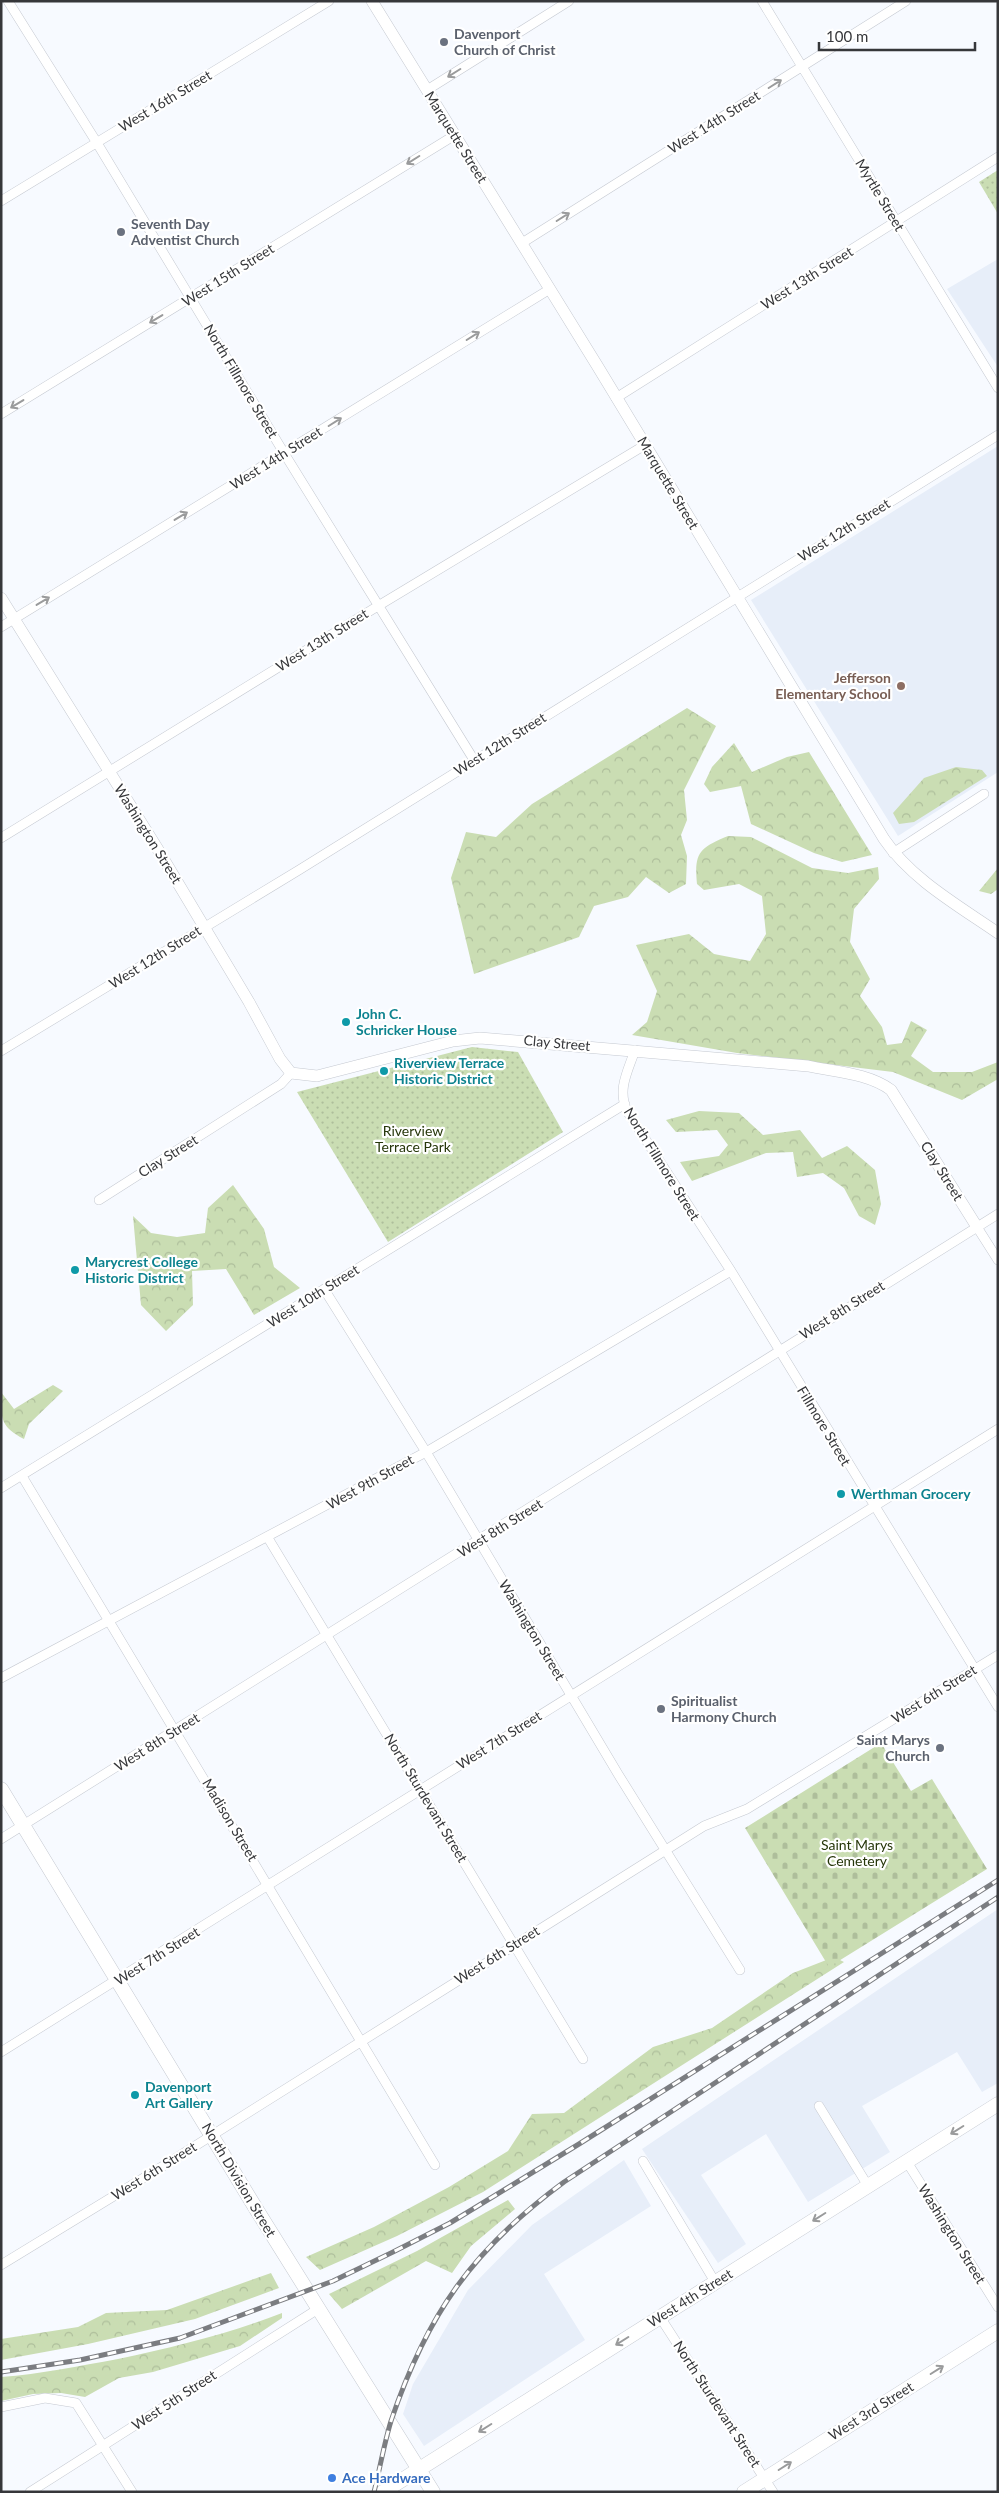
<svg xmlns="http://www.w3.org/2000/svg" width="999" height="2493" font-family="Lato,sans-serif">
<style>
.built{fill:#e7eef9}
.green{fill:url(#green-dots)}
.forest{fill:url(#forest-crowns)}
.cemetery{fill:url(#cemetery-stones)}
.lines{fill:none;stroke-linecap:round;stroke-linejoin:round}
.minor-casing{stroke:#c5c9d1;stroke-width:10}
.tertiary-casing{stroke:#c5c9d1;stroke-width:12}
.secondary-casing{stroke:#c5c9d1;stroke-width:15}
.minor{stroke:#fff;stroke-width:9}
.tertiary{stroke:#fff;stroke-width:11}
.secondary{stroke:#fff;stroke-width:14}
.rail-casing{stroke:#7b7d81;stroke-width:5}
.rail{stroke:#fff;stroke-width:3;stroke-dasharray:9;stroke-linecap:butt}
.oneway{stroke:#9a9b9c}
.worship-dot{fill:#6b7280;stroke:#fff;stroke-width:2}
.education-dot{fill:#8d6e63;stroke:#fff;stroke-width:2}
.culture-dot{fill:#0f9aa8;stroke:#fff;stroke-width:2}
.shop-dot{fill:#3f7fe0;stroke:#fff;stroke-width:2}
.labels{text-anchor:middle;stroke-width:4.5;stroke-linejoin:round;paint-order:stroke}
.worship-label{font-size:14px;font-weight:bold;fill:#5b616d;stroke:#fff;text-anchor:start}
.street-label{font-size:14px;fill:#36373a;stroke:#fff}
.education-label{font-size:14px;font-weight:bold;fill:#785e54;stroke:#fff;text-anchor:end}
.culture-label{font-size:14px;font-weight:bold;fill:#0d838f;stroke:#fff;text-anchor:start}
.park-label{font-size:14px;fill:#26360a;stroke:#fff}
.shop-label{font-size:14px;font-weight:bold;fill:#366cbe;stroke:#fff;text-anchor:start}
</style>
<defs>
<pattern id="green-dots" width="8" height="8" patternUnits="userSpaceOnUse" patternTransform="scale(1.25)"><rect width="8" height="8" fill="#caddb3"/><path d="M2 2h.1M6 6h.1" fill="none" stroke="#aebe9b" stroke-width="1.8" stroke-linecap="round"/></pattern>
<pattern id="forest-crowns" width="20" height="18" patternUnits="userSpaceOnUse" patternTransform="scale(1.25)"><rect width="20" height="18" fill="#caddb3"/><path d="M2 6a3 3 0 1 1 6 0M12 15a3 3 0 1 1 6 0" fill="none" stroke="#aebe9b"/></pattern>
<pattern id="cemetery-stones" width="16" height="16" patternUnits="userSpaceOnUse" patternTransform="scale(1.25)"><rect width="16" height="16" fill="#caddb3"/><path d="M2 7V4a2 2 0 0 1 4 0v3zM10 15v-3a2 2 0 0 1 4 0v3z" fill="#aebe9b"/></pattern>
</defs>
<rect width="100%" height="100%" fill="#f7faff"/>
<path class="built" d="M998 259V367L947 289Z
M998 446V772L898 836 751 600Z
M998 1909V2083L982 2092 957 2052 862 2106 890 2152 808 2202 766 2134 701 2175 746 2244 718 2263 642 2149Z
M624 2160 651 2206 544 2274 585 2340 424 2446 403 2414 413 2384 468 2290 532 2225Z"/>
<path class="green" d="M998 170V214L979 182Z
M472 1047 518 1052 563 1132 388 1242 297 1092Z"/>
<path class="forest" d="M687 708 716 726 684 790 687 820 681 835 687 856 686 884 669 893 646 877 628 897 594 906 579 937 474 974 451 878 466 832 496 837 532 804Z
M734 743 752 772 787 757 809 752 872 855 842 862 814 853 751 824 741 786 710 792 704 784 712 767Z
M956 767 982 770 987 776 914 822 899 824 893 813 924 778Z
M728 836 751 837 812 868 848 873 878 867 879 879 854 909 850 942 870 979 860 996 882 1027 887 1045 902 1043 911 1021 927 1030 911 1056 933 1072H972L998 1062V1079L962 1100 893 1072 737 1053 632 1035 647 1022 657 991 636 945 689 934 714 954 750 961 766 934 762 896 739 884 704 890 697 884C694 853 699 848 728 836Z
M998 868V889L991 894 979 891Z
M699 1111 739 1113 763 1135 800 1130 822 1158 847 1146 875 1170 881 1204 875 1225 859 1216 844 1188 823 1173 797 1177 793 1152 766 1153 692 1181 680 1162 719 1156 728 1145 717 1130 676 1132 666 1120Z
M233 1185 264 1229 274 1267 300 1288 254 1315 226 1269 192 1271 193 1305 166 1331 141 1305 133 1216 151 1233 177 1237 205 1233 208 1208Z
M53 1385 63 1391 29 1424 24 1439C0 1426 1 1419 1 1392L14 1409Z
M834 1957 844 1962 483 2192 397 2236 320 2270 306 2257 374 2227 449 2187 508 2151 532 2114 564 2113 653 2047 712 2028 793 1973Z
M508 2200 515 2209 471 2246 452 2273 426 2261 342 2309 329 2294 417 2251Z
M271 2273 279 2288 195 2319 88 2344 1 2360V2339L78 2327 106 2313 167 2310Z
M282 2313V2318L240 2346 153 2372 119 2378 85 2397 61 2393 33 2394 1 2401V2377C41 2374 79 2366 118 2359 174 2347 228 2334 282 2313Z"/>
<path class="cemetery" d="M881 1743 911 1791 932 1779 987 1869 829 1967 745 1828Z"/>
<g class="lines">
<defs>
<path id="minor" d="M8 1 97 143 284 453 474 760
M762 1 998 388
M427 90 569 1
M1 201 329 1
M522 243 906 1
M616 398 998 157
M1 414 455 135
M1 627 550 289
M1 838 378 606 645 445
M893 853 984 794
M635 1050C628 1071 617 1089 627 1111L731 1271 998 1707
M1 1051 299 870 998 435
M99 1200 281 1084 291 1073
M977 1227 998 1260
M324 1289 426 1452 618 1774 740 1970
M22 1476 435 2165
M1 1488 625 1104
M268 1538 583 2059
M1 1678 426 1452 731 1271
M1 1839 998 1214
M1 2052 998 1429
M819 2106 868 2186
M643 2161 715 2282
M907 2162 998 2307
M1 2265 168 2163 704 1826 747 1809 998 1655
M660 2317 773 2492
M1 2407 45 2398 76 2403 132 2492
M30 2492 318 2309"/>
<path id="tertiary" d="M372 1 598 367 884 839C911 879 959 906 998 933
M1 598 157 848 249 1002 280 1059 291 1073 317 1076 453 1041 480 1038 808 1066C835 1072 868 1073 891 1090L977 1227"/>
<path id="secondary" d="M1 1789 258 2212 433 2492
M383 2492 998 2104
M744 2492 998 2331"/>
</defs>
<use href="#minor" class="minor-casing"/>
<use href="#tertiary" class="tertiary-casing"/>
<use href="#secondary" class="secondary-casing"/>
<use href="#minor" class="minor"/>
<use href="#tertiary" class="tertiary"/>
<use href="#secondary" class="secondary"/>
<defs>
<path id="rail" d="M1 2372 80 2360 180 2338 333 2281 393 2252 450 2223 579 2144 998 1880
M374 2492C380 2468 384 2444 391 2421 427 2314 473 2249 564 2182L998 1897"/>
</defs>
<use href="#rail" class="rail-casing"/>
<use href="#rail" class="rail"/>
</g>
<defs><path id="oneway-shaft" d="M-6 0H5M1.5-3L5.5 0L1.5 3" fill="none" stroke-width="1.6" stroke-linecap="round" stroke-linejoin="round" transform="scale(1.25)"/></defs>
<g class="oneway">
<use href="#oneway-shaft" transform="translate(454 73) rotate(148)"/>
<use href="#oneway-shaft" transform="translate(775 84) rotate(-32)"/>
<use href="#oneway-shaft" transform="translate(413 160) rotate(148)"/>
<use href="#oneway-shaft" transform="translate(563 217) rotate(-32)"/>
<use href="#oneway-shaft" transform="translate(156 319) rotate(149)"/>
<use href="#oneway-shaft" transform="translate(473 336) rotate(-32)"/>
<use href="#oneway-shaft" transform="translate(17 404) rotate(149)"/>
<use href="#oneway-shaft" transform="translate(335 422) rotate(-32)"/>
<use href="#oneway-shaft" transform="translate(181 516) rotate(-31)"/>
<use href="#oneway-shaft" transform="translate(43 601) rotate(-31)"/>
<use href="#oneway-shaft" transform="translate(957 2130) rotate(148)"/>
<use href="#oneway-shaft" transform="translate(819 2217) rotate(148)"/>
<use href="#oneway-shaft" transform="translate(622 2341) rotate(148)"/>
<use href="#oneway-shaft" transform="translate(937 2370) rotate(-32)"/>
<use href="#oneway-shaft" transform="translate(485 2428) rotate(148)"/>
<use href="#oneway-shaft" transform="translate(785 2466) rotate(-32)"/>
</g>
<g class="worship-dot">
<circle cx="444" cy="42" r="5"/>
<circle cx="121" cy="232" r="5"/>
<circle cx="661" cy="1709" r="5"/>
<circle cx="940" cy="1748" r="5"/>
</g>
<circle class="education-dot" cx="901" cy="686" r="5"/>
<g class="culture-dot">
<circle cx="346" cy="1022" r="5"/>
<circle cx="384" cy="1071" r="5"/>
<circle cx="75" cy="1270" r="5"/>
<circle cx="841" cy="1494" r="5"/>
<circle cx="135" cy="2095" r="5"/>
</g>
<circle class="shop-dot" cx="332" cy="2478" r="5"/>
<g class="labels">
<g class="worship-label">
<text x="454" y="39">Davenport<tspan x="454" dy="16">Church of Christ</tspan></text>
<text x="131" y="229">Seventh Day<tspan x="131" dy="16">Adventist Church</tspan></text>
<text x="671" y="1706">Spiritualist<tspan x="671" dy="16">Harmony Church</tspan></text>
<text x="930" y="1745" text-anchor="end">Saint Marys<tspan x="930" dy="16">Church</tspan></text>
</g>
<g class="street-label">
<text transform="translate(165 101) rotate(-31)" y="5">West 16th Street</text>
<text transform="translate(714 122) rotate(-32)" y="5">West 14th Street</text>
<text transform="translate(456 137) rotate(58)" y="5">Marquette Street</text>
<text transform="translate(880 195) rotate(59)" y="5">Myrtle Street</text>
<text transform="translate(228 275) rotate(-32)" y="5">West 15th Street</text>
<text transform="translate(807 278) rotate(-32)" y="5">West 13th Street</text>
<text transform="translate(241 381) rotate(59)" y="5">North Fillmore Street</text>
<text transform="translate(276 458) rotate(-32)" y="5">West 14th Street</text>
<text transform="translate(668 483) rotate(59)" y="5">Marquette Street</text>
<text transform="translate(844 530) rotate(-32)" y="5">West 12th Street</text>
<text transform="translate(322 640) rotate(-32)" y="5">West 13th Street</text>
<text transform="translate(500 744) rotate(-32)" y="5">West 12th Street</text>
<text transform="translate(148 834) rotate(58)" y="5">Washington Street</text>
<text transform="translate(155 957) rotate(-32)" y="5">West 12th Street</text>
<text transform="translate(557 1043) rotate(5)" y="5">Clay Street</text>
<text transform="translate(168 1156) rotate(-32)" y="5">Clay Street</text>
<text transform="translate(662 1164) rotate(58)" y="5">North Fillmore Street</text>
<text transform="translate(942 1171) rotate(58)" y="5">Clay Street</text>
<text transform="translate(313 1296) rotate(-32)" y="5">West 10th Street</text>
<text transform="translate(842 1310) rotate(-32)" y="5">West 8th Street</text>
<text transform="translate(824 1426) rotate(59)" y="5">Fillmore Street</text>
<text transform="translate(370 1482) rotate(-29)" y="5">West 9th Street</text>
<text transform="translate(500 1528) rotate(-32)" y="5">West 8th Street</text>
<text transform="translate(532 1630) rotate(59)" y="5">Washington Street</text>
<text transform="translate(934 1694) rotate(-32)" y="5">West 6th Street</text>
<text transform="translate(499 1740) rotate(-32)" y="5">West 7th Street</text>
<text transform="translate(157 1742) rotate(-32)" y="5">West 8th Street</text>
<text transform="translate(426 1798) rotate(59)" y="5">North Sturdevant Street</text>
<text transform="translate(230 1820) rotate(59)" y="5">Madison Street</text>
<text transform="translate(497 1955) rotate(-32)" y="5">West 6th Street</text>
<text transform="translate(157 1956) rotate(-32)" y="5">West 7th Street</text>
<text transform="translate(154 2171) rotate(-32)" y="5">West 6th Street</text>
<text transform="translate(239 2180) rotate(59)" y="5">North Division Street</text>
<text transform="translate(952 2234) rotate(58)" y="5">Washington Street</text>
<text transform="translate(690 2298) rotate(-32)" y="5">West 4th Street</text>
<text transform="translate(174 2400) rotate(-33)" y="5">West 5th Street</text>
<text transform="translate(717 2404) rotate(57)" y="5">North Sturdevant Street</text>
<text transform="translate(871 2411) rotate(-32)" y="5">West 3rd Street</text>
</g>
<g class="education-label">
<text x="891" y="683">Jefferson<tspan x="891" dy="16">Elementary School</tspan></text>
</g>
<g class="culture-label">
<text x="356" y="1019">John C.<tspan x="356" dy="16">Schricker House</tspan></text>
<text x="394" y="1068">Riverview Terrace<tspan x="394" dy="16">Historic District</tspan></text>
<text x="85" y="1267">Marycrest College<tspan x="85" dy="16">Historic District</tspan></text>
<text x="851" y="1499">Werthman Grocery</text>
<text x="145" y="2092">Davenport<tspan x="145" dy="16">Art Gallery</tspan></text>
</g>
<g class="park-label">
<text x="413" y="1136">Riverview<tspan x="413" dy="16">Terrace Park</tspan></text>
<text x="857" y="1850">Saint Marys<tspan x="857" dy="16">Cemetery</tspan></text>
</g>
<g class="shop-label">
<text x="342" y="2483">Ace Hardware</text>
</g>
</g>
<rect width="999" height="2493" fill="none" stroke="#36373a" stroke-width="5"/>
<path d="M819 42v8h156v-8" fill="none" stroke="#36373a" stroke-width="2.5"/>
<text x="826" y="42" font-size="15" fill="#36373a" stroke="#ffffff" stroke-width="4" paint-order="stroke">100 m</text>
</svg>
